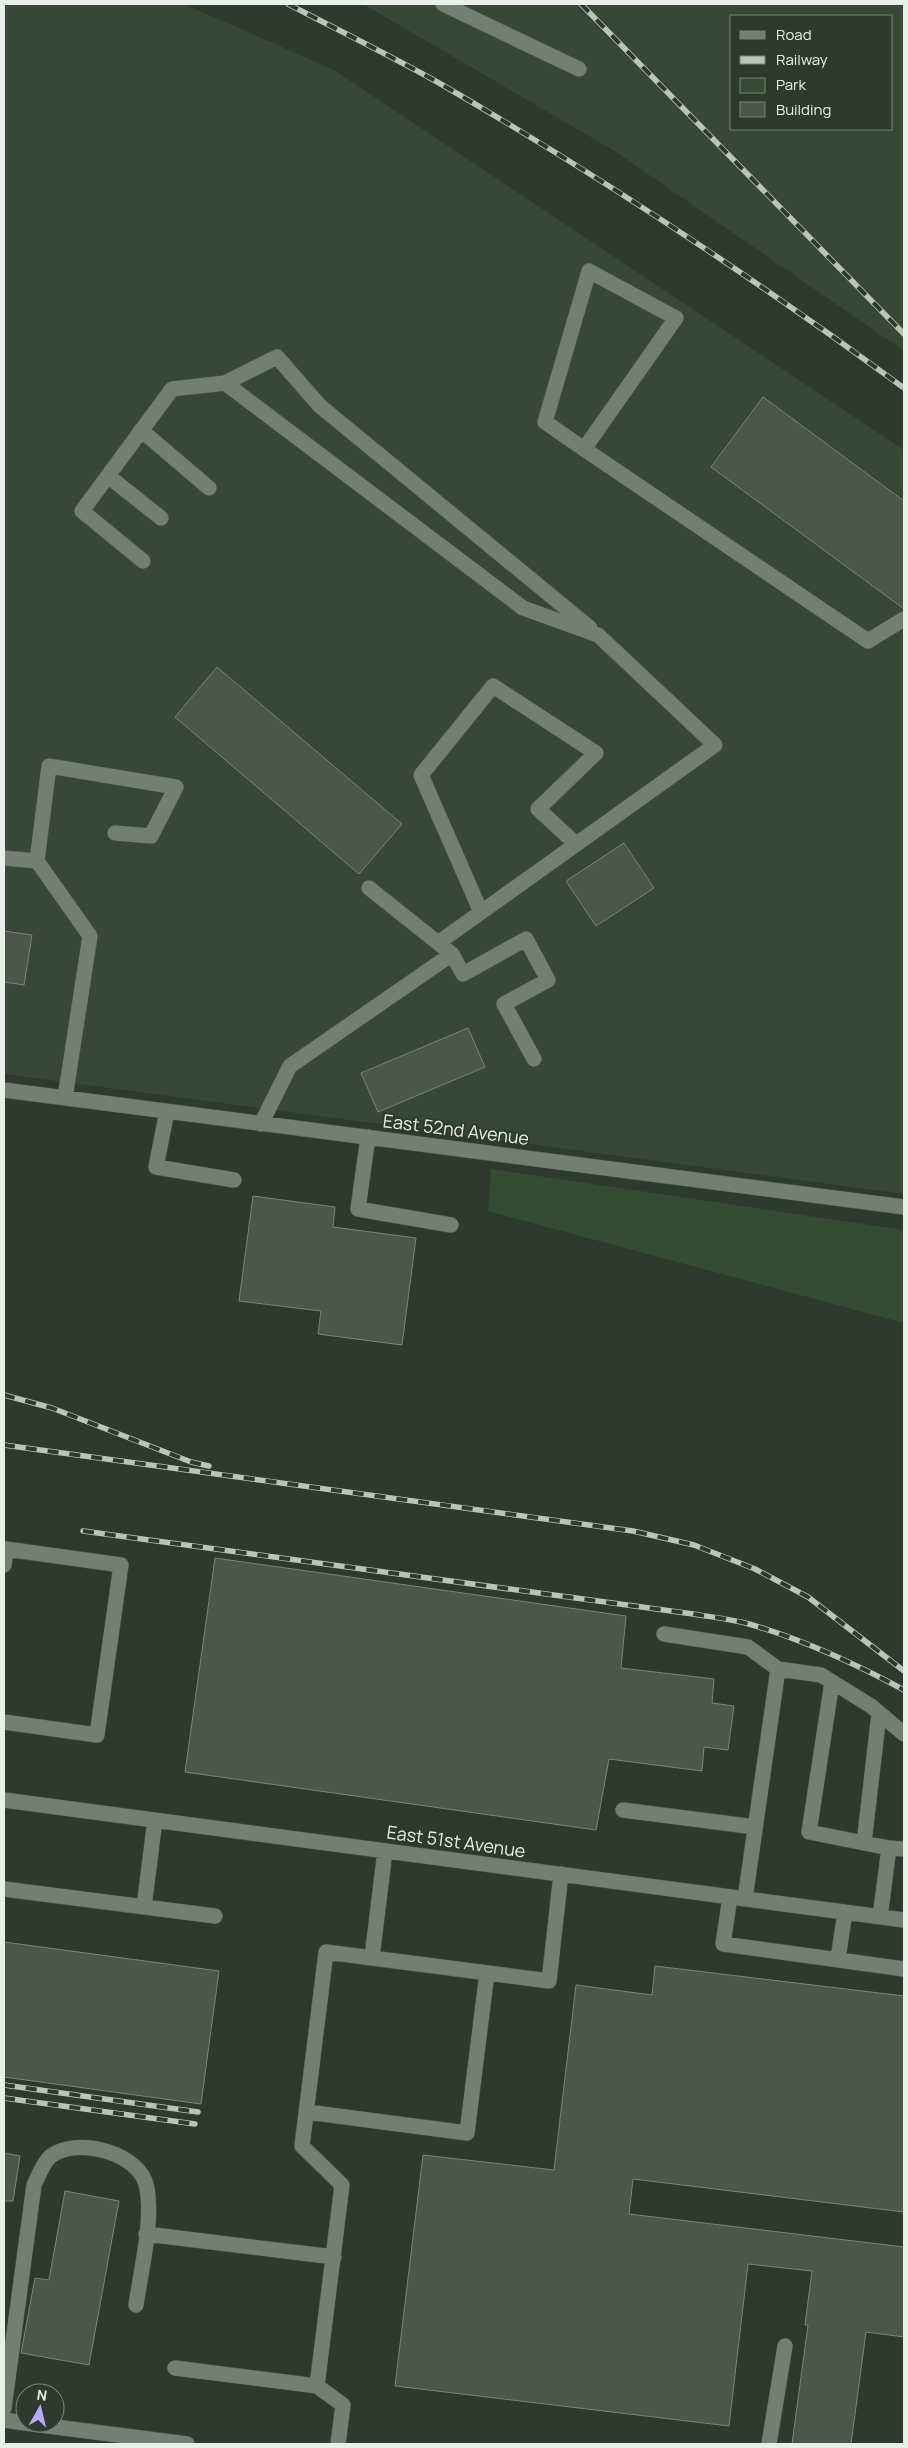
<svg xmlns="http://www.w3.org/2000/svg" width="908" height="2448" font-family="Manrope,sans-serif">
<style>
.built{fill:#374837;fill-rule:evenodd}
.green{fill:#334c33}
.building{fill:#4b574a;stroke:#798679}
.lines{fill:none;stroke-linecap:round;stroke-linejoin:round}
.minor-casing{stroke:#4d574d;stroke-width:16}
.minor{stroke:#727f72;stroke-width:15}
.rail-casing{stroke:#bbc3bb;stroke-width:5.5}
.rail{stroke:#2e3a2e;stroke-width:4;stroke-dasharray:11;stroke-linecap:butt}
.labels{text-anchor:middle;stroke-width:4;stroke-linejoin:round;paint-order:stroke}
.street-label{font-size:18px;fill:#e9f0e9;stroke:#2e3a2e}
</style>
<rect width="100%" height="100%" fill="#2e3a2e"/>
<path class="built" d="M4 4H184L334 70 904 450V1194L4 1074Z
M363 4H904V351L613 150ZM732 16H892V129H732Z"/>
<path class="green" d="M491 1169 904 1230V1323L488 1211Z"/>
<path class="building" d="M763 397 904 501V609L711 467Z
M217 667 402 824 359 874 175 717Z
M624 843 654 888 596 926 566 881Z
M4 931 32 935 24 985 4 982Z
M468 1028 485 1067 378 1112 361 1073Z
M253 1196 335 1207 333 1227 416 1238 402 1345 318 1334 321 1311 239 1301Z
M215 1558 626 1616 621 1668 714 1679 712 1703 734 1706 728 1750 704 1747 702 1771 609 1759 596 1830 185 1772Z
M4 1942 219 1971 201 2104 4 2077Z
M655 1966 904 1996V2212L633 2179 629 2214 904 2247V2337L866 2332 851 2444H792L808 2325H805L812 2271 748 2264 729 2426 395 2386 423 2155 554 2170 576 1985 652 1995Z
M4 2153 20 2156 13 2201H4Z
M65 2191 119 2201 89 2365 21 2353 35 2278 49 2280Z"/>
<g class="lines">
<defs>
<path id="minor" d="M443 4 579 69
M225 383 277 357 320 406 590 628
M141 430 209 488
M584 449 676 318 589 271 545 422 584 449 868 641 904 619
M108 476 161 518
M143 561 82 511 172 389 225 383 523 608 598 635 715 745 438 943
M4 858 37 861 90 936 65 1098
M37 861 49 766 176 787 151 836 115 833
M481 912 421 775 493 686 596 753 538 809 576 844
M452 954 463 974 526 939 548 980 504 1004 534 1059
M4 1090 904 1207
M167 1111 156 1167 234 1180
M261 1124 290 1066 452 954 369 888
M368 1137 358 1209 451 1225
M4 1565 6 1549 121 1565 97 1735 4 1722
M664 1634 748 1647 778 1669
M832 1682 809 1832 889 1848
M4 1800 904 1920
M623 1810 755 1827
M864 1843 879 1714
M4 1889 215 1916
M730 1897 723 1944 904 1969
M745 1899 778 1669 821 1675 871 1706 904 1734
M144 1907 155 1820
M880 1917 889 1848 904 1849
M372 1957 385 1851
M838 1959 845 1912
M307 2112 467 2133 487 1973
M146 2234 334 2257
M175 2368 317 2386 342 2185 302 2146 326 1952 549 1981 561 1874
M317 2386 343 2405 338 2444
M4 2408 34 2185C38 2177 44 2161 51 2156 78 2136 141 2153 147 2188 153 2223 141 2270 136 2305
M4 2420 25 2423
M25 2423 187 2444
M769 2444 785 2346"/>
</defs>
<use href="#minor" class="minor-casing"/>
<use href="#minor" class="minor"/>
<defs>
<path id="rail" d="M288 4C338 30 389 55 439 83 600 176 754 278 904 388
M581 4 904 334
M4 1395 52 1408 191 1462 209 1466
M4 1445 633 1531 694 1545 755 1569 808 1597 904 1671
M83 1531 693 1614C711 1617 731 1619 749 1624 804 1640 854 1663 904 1690
M4 2085 198 2112
M4 2098 195 2124"/>
</defs>
<use href="#rail" class="rail-casing"/>
<use href="#rail" class="rail"/>
</g>
<g class="labels">
<g class="street-label">
<text transform="translate(456 1130) rotate(7)" y="6">East 52nd Avenue</text>
<text transform="translate(456 1842) rotate(8)" y="6">East 51st Avenue</text>
</g>
</g>
<rect width="908" height="2448" fill="none" stroke="#e9f0e9" stroke-width="10"/>
<rect x="730" y="15" width="162" height="115" fill="#2e3a2e" stroke="#798379"/>
<rect x="740" y="31" width="25" height="8" fill="#727f72" stroke="#798379"/>
<text x="776" y="40" font-size="15" fill="#e9f0e9">Road</text>
<rect x="740" y="56" width="25" height="8" fill="#bbc3bb" stroke="#798379"/>
<text x="776" y="65" font-size="15" fill="#e9f0e9">Railway</text>
<rect x="740" y="78" width="25" height="15" fill="#334c33" stroke="#798379"/>
<text x="776" y="90" font-size="15" fill="#e9f0e9">Park</text>
<rect x="740" y="102" width="25" height="15" fill="#4b574a" stroke="#798379"/>
<text x="776" y="115" font-size="15" fill="#e9f0e9">Building</text>
<g transform="translate(40 2408) rotate(8)"><circle r="24" fill="#2e3a2e" stroke="#798379"/>
<path d="M0-4L9 19L0 12L-9 19Z" fill="#bcaaf6"/>
<text y="-8" font-size="14" font-weight="bold" text-anchor="middle" fill="#e9f0e9">N</text>
</g>
</svg>
